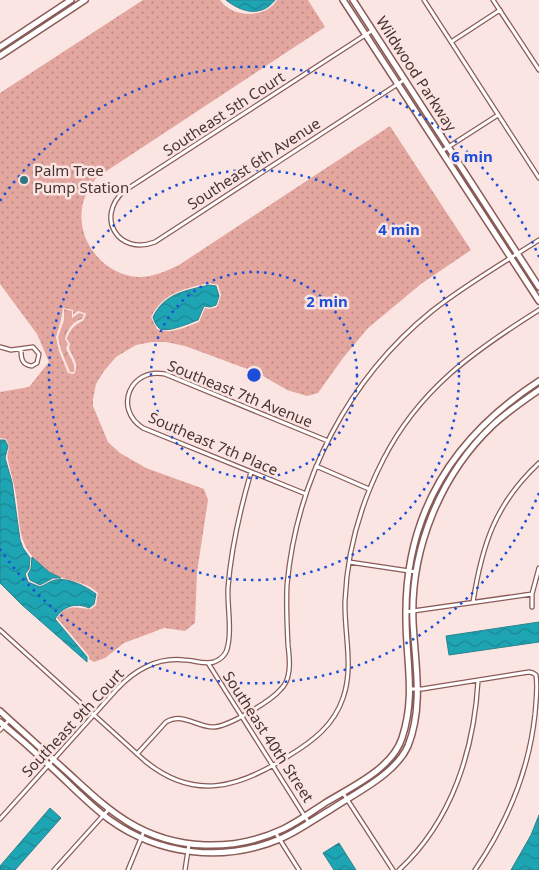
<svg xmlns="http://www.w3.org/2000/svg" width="539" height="870" font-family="'Noto Sans',sans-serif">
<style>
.grass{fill:url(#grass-dots);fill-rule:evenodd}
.forest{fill:url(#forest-crowns)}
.water{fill:url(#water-waves);stroke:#2b838d}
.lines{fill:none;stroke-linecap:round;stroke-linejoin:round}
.street-casing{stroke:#8a5b56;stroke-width:5.5}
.secondary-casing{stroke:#8a5b56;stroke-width:8}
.street{stroke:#fff;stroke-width:3}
.secondary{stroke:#fff;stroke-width:5}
.ring{fill:none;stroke:#1d4ed8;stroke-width:2.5;stroke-dasharray:2.5 5}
.poi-dot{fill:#307881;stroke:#fbe5e2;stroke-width:2}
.labels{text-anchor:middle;stroke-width:5;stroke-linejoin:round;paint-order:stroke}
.street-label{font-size:15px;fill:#493431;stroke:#fbe5e2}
.poi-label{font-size:15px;fill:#493431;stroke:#fbe5e2;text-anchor:start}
.centre{fill:#1d4ed8;stroke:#fbe5e2;stroke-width:2.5}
.ring-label{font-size:15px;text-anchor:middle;font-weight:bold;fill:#1d4ed8;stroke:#fbe5e2;stroke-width:5;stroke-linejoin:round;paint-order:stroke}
</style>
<defs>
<pattern id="grass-dots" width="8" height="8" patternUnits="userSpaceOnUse" patternTransform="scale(1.25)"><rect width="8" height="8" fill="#e3a7a0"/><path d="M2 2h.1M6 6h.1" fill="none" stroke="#ba8983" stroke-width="1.8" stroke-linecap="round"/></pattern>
<pattern id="forest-crowns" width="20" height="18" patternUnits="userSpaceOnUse" patternTransform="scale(1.25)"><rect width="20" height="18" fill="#e3a7a0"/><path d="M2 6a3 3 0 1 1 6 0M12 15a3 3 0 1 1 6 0" fill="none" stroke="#ba8983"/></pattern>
<pattern id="water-waves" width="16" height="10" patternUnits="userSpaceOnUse" patternTransform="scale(1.25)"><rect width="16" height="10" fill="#1ea5b4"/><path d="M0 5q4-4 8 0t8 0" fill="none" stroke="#1c8793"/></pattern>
</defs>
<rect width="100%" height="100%" fill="#fbe5e2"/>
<path class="grass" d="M143 0H220C232 18 266 19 277 0H308L325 27 96 178C90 187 83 197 82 209 77 242 105 276 139 277 154 277 166 271 179 265L390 126 471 250 421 284 368 328 343 358 318 393 307 396 287 390 258 373 185 346 166 342H152L136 345 116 357 104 371 96 384 93 399V406L108 442 120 453 146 468 204 489 208 500 197 572 195 623 185 631 164 628 124 643 105 658 94 662 89 659V656L57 618C67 603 77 608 91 609L96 605 98 593C88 583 75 582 63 578 51 575 40 565 32 556 16 538 20 512 15 490 13 480 10 470 8 460 6 450 12 449 6 439L0 438V392L29 387 49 362 37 334 0 284V93ZM209 283 218 285 221 295 217 307 209 309 205 308 199 322C186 327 169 335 157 329L151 317C164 292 184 289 209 283ZM63 308 73 310V315L78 311 85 313 86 314 83 321C75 324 69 330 67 339L70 344 69 348C72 357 80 364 74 374L68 373 59 351 56 337 61 320Z"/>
<path class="forest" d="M64 309 72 311V318L79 313 84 314 82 319C73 321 67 330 65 339L68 344 66 348C69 357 76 362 74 372H70L61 350 58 337 64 320Z"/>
<path class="water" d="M226 0H275C261 18 241 12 226 0Z
M209 285 216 286 219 296 216 305 210 307 204 306 198 320C190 323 165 334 159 328 156 326 154 320 153 317 165 293 185 291 209 285Z
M0 440H5L8 446 5 458 12 482 20 540 23 548 30 558 29 569 25 574 28 582 40 587C45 585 50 581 55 580 67 577 86 586 96 594L94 604 89 608C76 602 63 606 55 619L87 657V662L21 604 0 583Z
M32 557 49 572 61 578H53L40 585 30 580 28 574 31 569Z
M539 622V642L449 655 446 636Z
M50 808 61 818 15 870H0V866Z
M539 815V870H511L531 835Z
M339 843 356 870H334L323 853Z"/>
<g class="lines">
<defs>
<path id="street" d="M424 0 539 178
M493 0 539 70
M373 30 124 191C95 217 118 256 155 242L404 80
M451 42 500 10
M442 151 498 115
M0 347 11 350 33 347 39 354 37 363 32 366C21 365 21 357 21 349
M316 466 369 489
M306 494 143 428C113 409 130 367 165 374L328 441
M349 562 416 572
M473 602C482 545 495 504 539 463
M532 607V594L539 568
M406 612 532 594
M0 630 145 761C195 802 241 787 290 755 313 741 334 725 343 698 354 667 344 634 345 601 347 552 361 503 383 460 419 389 474 351 539 310
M208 663 309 823
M411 689H422L529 672 533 673 536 675C538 688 536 701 535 714 529 771 507 823 475 870
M0 730 9 720
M137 754 166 722C183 712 196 727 213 727 228 727 271 701 281 689 285 685 287 681 288 676 291 666 289 655 288 645 287 625 286 605 287 585 297 478 348 379 432 311 465 285 503 263 539 240
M343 793 393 870
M0 819 117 689C135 670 157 657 184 660 194 660 204 665 214 662 222 659 227 653 228 645 232 627 227 606 228 588 231 548 240 510 251 472
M275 832 299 870
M54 870 109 809
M128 870 144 831
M185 870 189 844
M399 870C452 821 474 750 478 681"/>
<path id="secondary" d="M343 0 539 301
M353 0 539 287
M0 47 71 0
M0 56 85 0
M0 711C22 731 44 751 66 771 86 789 105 808 128 822 175 851 234 852 283 829 298 822 311 812 325 803 351 787 392 769 402 738 416 696 406 661 406 619 404 514 453 437 539 381
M0 722C17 736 34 751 50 766 70 784 88 804 110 820 159 855 223 863 280 839 297 832 313 820 330 810 355 793 395 775 408 746 424 706 415 663 413 622 410 550 440 475 493 425 507 412 523 401 539 390"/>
</defs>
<use href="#street" class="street-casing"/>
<use href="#secondary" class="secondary-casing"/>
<use href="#street" class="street"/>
<use href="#secondary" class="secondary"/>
</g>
<g class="ring">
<circle cx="254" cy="375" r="103"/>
<circle cx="254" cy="375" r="205"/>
<path d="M539 493A308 308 0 0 1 0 549M0 201A308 308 0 0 1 539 257"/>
</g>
<circle class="poi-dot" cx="24" cy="180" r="5"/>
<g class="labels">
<g class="street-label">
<text transform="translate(416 74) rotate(57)" y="5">Wildwood Parkway</text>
<text transform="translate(224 114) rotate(-33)" y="5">Southeast 5th Court</text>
<text transform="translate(254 164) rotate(-33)" y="5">Southeast 6th Avenue</text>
<text transform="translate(240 394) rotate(22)" y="5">Southeast 7th Avenue</text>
<text transform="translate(213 444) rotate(23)" y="5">Southeast 7th Place</text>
<text transform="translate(73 723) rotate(-47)" y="5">Southeast 9th Court</text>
<text transform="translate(268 737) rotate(57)" y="5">Southeast 40th Street</text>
</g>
<g class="poi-label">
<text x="34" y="176">Palm Tree<tspan x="34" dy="17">Pump Station</tspan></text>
</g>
</g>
<circle cx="254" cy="375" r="8" class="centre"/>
<g class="ring-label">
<text x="472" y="162">6 min</text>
<text x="399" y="235">4 min</text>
<text x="327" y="307">2 min</text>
</g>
</svg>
